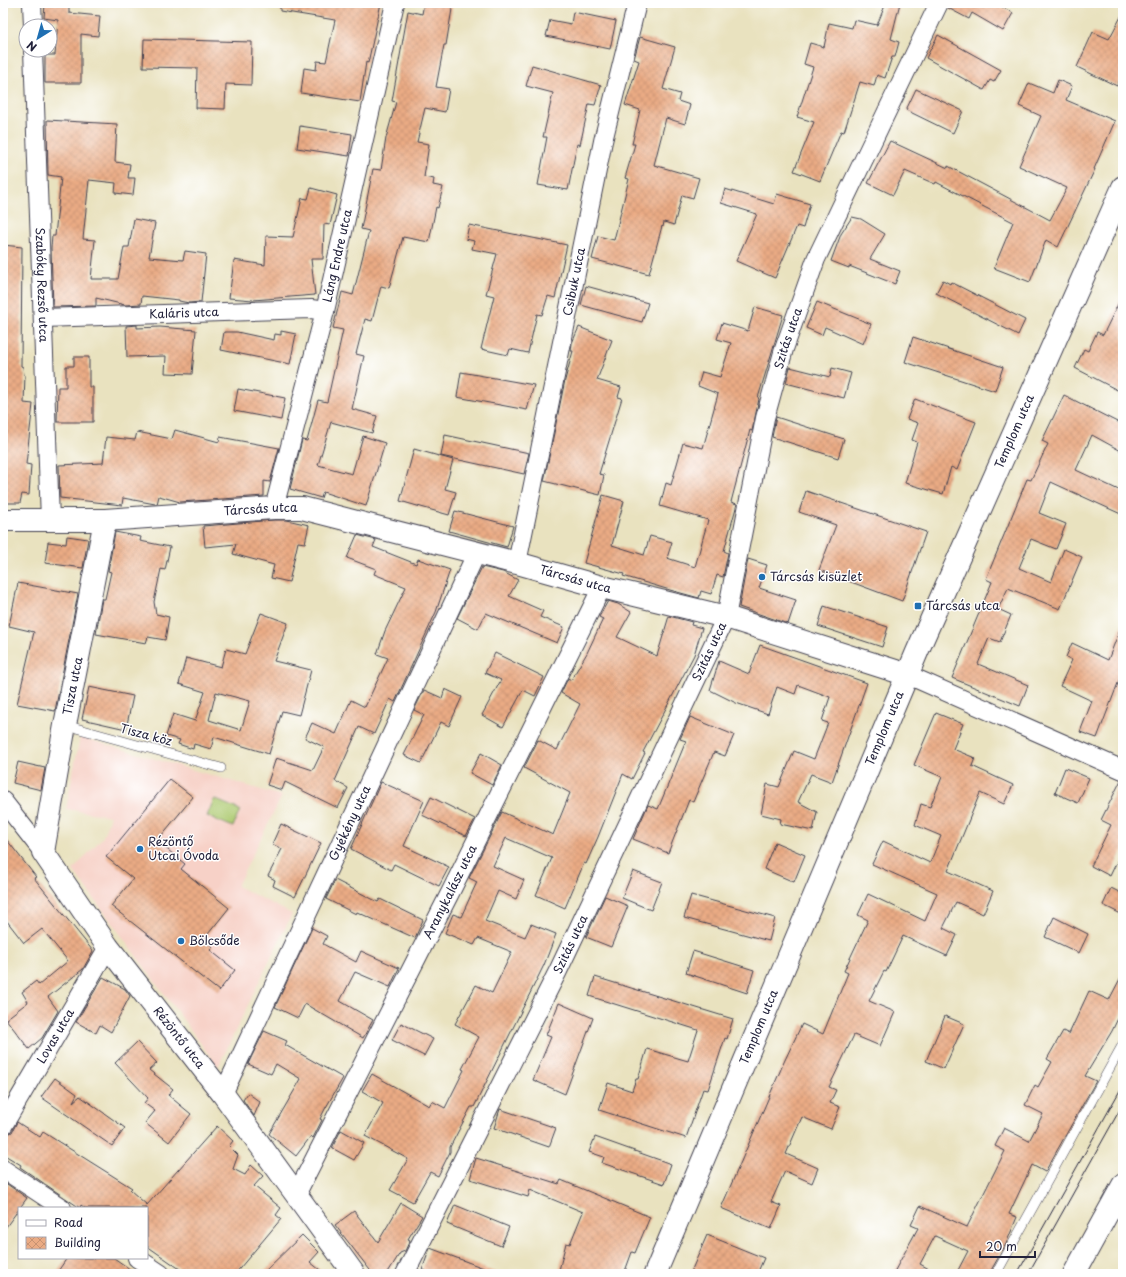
<svg xmlns="http://www.w3.org/2000/svg" width="1126" height="1277" font-family="'Playpen Sans',sans-serif">
<style>
.built{fill:#f7d1c7}
.park{fill:#adca71;stroke:#687656}
.building{fill:url(#building-cross-hatch);fill-rule:evenodd}
.lines{fill:none;stroke-linecap:round;stroke-linejoin:round}
.lane-casing{stroke:#403f4f;stroke-width:10}
.street-casing{stroke:#403f4f;stroke-width:20}
.secondary-casing{stroke:#403f4f;stroke-width:24}
.primary-casing{stroke:#403f4f;stroke-width:24}
.lane{stroke:#fff;stroke-width:9}
.street{stroke:#fff;stroke-width:18}
.secondary{stroke:#fff;stroke-width:22}
.primary{stroke:#fff;stroke-width:22}
.tram{stroke:#22223b;stroke-width:1}
.poi-dot{fill:#1f6fb2;stroke:#fff;stroke-width:1.5}
.labels{text-anchor:middle;stroke-width:3;stroke-linejoin:round;paint-order:stroke}
.street-label{font-size:12px;fill:#22223b;stroke:#fff}
.poi-label{font-size:12px;fill:#22223b;stroke:#fff;text-anchor:start}
</style>
<defs>
<pattern id="building-cross-hatch" width="8" height="8" patternUnits="userSpaceOnUse"><rect width="8" height="8" fill="#eaab84"/><path d="M0 0l8 8M0 8l8-8" fill="none" stroke="#c89373"/></pattern>
</defs>
<rect width="100%" height="100%" fill="#fff"/>
<filter id="ink" filterUnits="userSpaceOnUse"><feTurbulence type="fractalNoise" baseFrequency=".025" numOctaves="2"/><feDisplacementMap in="SourceGraphic" scale="8" xChannelSelector="R" yChannelSelector="G"/><feConvolveMatrix kernelMatrix="1 2 1 2 8 2 1 2 1" color-interpolation-filters="sRGB"/></filter>
<filter id="wash" filterUnits="userSpaceOnUse"><feTurbulence type="fractalNoise" baseFrequency=".012" numOctaves="4" result="noise"/><feDisplacementMap in="SourceGraphic" scale="16" xChannelSelector="R" yChannelSelector="G"/><feGaussianBlur stdDeviation="0.9" result="paint"/><feColorMatrix in="noise" values="0 0 0 0 0 0 0 0 0 0 0 0 0 0 0 0 0 1.4 0 .05"/><feComposite in="paint" operator="in"/></filter>
<g filter="url(#wash)">
<rect width="100%" height="100%" fill="#e9e2bf"/>
<path class="built" d="M80 737 282 796 237 886 292 914 218 1067 73 870 103 837 110 816 66 809Z"/>
<path class="park" d="M214 799 240 810 233 827 207 816Z"/>
<g id="blocks">
<path class="building" d="M45 3H69V13L100 16 98 36 81 34V83H45V55H55L58 20 44 18Z
M280 3H381L368 63 366 62 360 102 301 93 304 68 316 70 317 61 326 62 335 20 280 11Z
M424 3H453L446 45H444L436 87 449 89 445 112 425 108 417 142 429 144 424 177 434 179 433 185 443 187 438 208 436 207 429 242 403 237 389 288 381 286 372 321 365 319 356 354 364 356 352 409 377 416 372 433 331 422 318 465 352 474 363 436 385 443 366 506 323 492 321 498 290 489 302 440 307 441 318 400 327 402 343 330 333 328 342 292 353 295 369 231 361 229 373 169 381 170 386 138 396 102 392 101 408 11 422 14Z
M886 3H900L891 39 899 42 895 57H892L885 78 877 75 874 86 860 82 844 132 841 131 820 181 794 171 814 122 797 117 813 67 804 64 810 43 824 47 829 23 852 28 854 20 877 25Z
M949 3H995L1013 13 1003 31 972 13 969 19 948 8Z
M573 12 616 21 610 49 546 36 550 20 571 24Z
M1123 13V73L1117 86 1077 67 1093 32 1109 39Z
M938 35 1001 70 994 82 990 80 984 90 926 58Z
M640 37 675 47 663 89 680 94 678 101 690 105 685 124 666 118 654 165 699 178 693 198 682 195 674 225 664 222 663 227 662 226 649 274 592 259 598 236 614 240 629 179 625 178 635 144H632L640 110 625 105 639 61 634 59Z
M144 39 252 42 251 85 226 84 225 109 196 108 197 68 143 67Z
M532 65 601 85 595 105 589 104 580 145 577 144 568 190 538 185 547 137H543L553 93 526 86Z
M1058 80 1072 86 1066 100 1115 121 1094 169H1095L1058 247 1046 240 1030 282 994 268 1013 222 936 182 935 184 905 171 893 195 868 183 890 141 948 168V166L1050 220 1067 188 1019 166 1041 116 1019 106 1029 83 1053 93Z
M916 89 963 111 953 133 906 110Z
M47 120 117 124 115 162 130 164 128 178H135L133 195 115 193 116 183 89 180 83 239 95 240 91 279H118L124 247H129L134 219 155 223 149 257 183 260 185 251 206 254 201 302 189 303 179 301V300L142 296 141 304 125 305 96 298V306L53 307 51 248 52 236H55L61 177 48 175Z
M300 126 352 134 349 156 297 148Z
M311 188 337 195 330 225 324 224 323 259H311L315 295 253 300 229 298 234 260 265 265 266 236 293 237 302 198 308 199Z
M725 189 774 204 777 194 810 204 803 228 797 226 775 278 736 261 757 214 721 203Z
M852 217 861 219 885 234 870 259 900 271 895 284 849 266V268L831 261 841 234Z
M469 225 567 245 555 298 548 296 542 315 537 314 528 353 510 349 508 355 481 349 494 296 486 294 497 254 472 249 474 241 466 239Z
M3 245 22 247 21 366 23 367 24 375H25L24 403 33 404 26 464 31 465 29 495 22 494 20 503H3Z
M943 280 950 284 951 282 1025 320 1018 335 936 293Z
M586 286 648 303 642 322 581 305Z
M1123 294V393L1075 368 1084 349 1088 351 1097 332 1103 335Z
M817 302 871 324 863 344 825 327 822 335 806 328Z
M755 307 783 315 758 398 759 399 752 431 750 430 731 502 737 504 724 551 728 553 723 577 717 575 711 594 701 591 699 598 670 590 623 576 624 574 584 563 603 495 624 501 612 545 644 555 650 536 672 542 667 558 695 567 708 520 660 506 666 483 671 485 683 443 703 448 718 394 698 386 702 372 720 377 731 343 717 339 722 323 748 331Z
M137 325V328L160 327 196 330 192 374 165 373 166 356 127 357 126 326Z
M579 327 612 340 597 380 621 387 618 397 622 398 599 474 604 475 600 495 544 481 565 380 573 351H571L572 343Z
M281 331 296 334 290 364 221 350 224 332H237L274 340 275 334 281 335Z
M913 337 1003 367 995 391 905 362Z
M74 357H89V387H93V422H57L58 387H66V366H74Z
M790 367 830 377 832 368 851 373 844 398 786 383Z
M461 372 534 385 527 410 457 397Z
M238 389 285 398 281 420 234 411Z
M1064 395 1123 425V452L1092 435 1076 470 1123 492V515L1051 482 1039 513 1066 524 1056 549 1031 539 1019 568 1051 582 1064 549 1082 557 1060 609 1008 588 998 609 1011 615 1000 642 989 638 978 664 1028 685 1020 706 952 678 992 582 986 579 1027 479 1031 480 1048 444 1042 441Z
M915 399 976 422 957 470 951 467 943 494 905 483 917 442 912 440 918 423 907 419Z
M776 417 844 439 838 458 772 437Z
M175 430 219 442 220 437 279 448 270 482 264 481V496L180 502 159 496 157 504H155L123 498 122 505 60 498 59 465 103 463 106 437 135 440 137 432 172 439Z
M445 435 529 453 524 474 441 456Z
M414 449 453 460 445 489 456 492 449 515 400 501Z
M806 491 926 532 902 601 819 570 836 525 799 512Z
M455 511 513 526 507 547 449 531Z
M274 520H287L309 525 305 543 298 542 289 582 271 578 274 565 233 554 236 544 205 547 203 526Z
M115 532 141 537 140 541 170 547 165 570 161 569 154 602 156 614 169 617 165 640 148 637 146 643 96 634 102 599H105L111 572 108 571Z
M357 535 376 540 373 547 416 564 418 559 450 570 436 612 395 702 390 699 374 734 359 727 335 781 348 788 338 808 285 782 282 790 267 785 276 758 313 770 324 747 305 738 312 723 336 734 351 700 365 707 388 658 377 654 385 631 406 587 374 574 376 569 347 558Z
M67 536 88 539 83 568 45 563 48 542 66 544Z
M748 559 767 565 759 588 796 600 788 624 739 607Z
M482 567 503 572 518 580 509 596 543 611 540 617 564 627 557 643 486 613 478 629 457 618Z
M18 583 78 594 55 711 17 704 34 632 9 626Z
M608 601 618 604 631 612 617 637 657 656 669 616 692 622 691 625 702 628 694 655 643 752 645 753 632 779 623 774 598 837 586 864 584 863 565 908 536 895 552 858 506 838 493 866 524 880 516 899 498 891 485 921 525 937 531 924 556 934 544 965 474 1107H471L450 1147V1152L438 1176 430 1172 413 1202 390 1190 408 1159 365 1136 383 1103 362 1091 372 1074 429 1106 432 1101 445 1108 464 1070 462 1069 479 1037 455 1024 476 985 492 993 512 952 478 938 474 945 445 933 453 914 461 917 477 882 469 878 502 812 553 835 570 793 524 768 538 740 557 750 580 704 561 693 568 678 571 680 587 653 603 619 599 617Z
M824 606 888 627 882 647 818 626Z
M261 613 288 623 274 661 311 670 299 715 282 711 269 754 214 737 211 749 194 744 193 749 178 744 180 740 166 736 173 714 195 721 205 692 179 684 186 658 221 667 226 649 245 654ZM216 692 250 701 241 730 209 720Z
M1122 624 1123 670 1097 738 1080 732 1092 701 1060 686 1072 660 1066 657 1072 643 1108 660Z
M760 645 867 683 832 782 811 774 798 802 817 812 813 831 780 824 781 819 761 814 767 784 779 787 794 751 814 759 828 723 822 721 830 697 798 685 795 694 777 687 768 714 736 703 710 690 719 661 749 674Z
M495 653 544 677 535 696 523 690 503 727 482 715 501 680 485 673Z
M89 687 133 696 126 729 82 719Z
M445 689 462 697 449 726 441 722 421 763 404 755 424 715 414 710 424 690 442 698Z
M936 713 963 724 953 749 975 758 972 766 1013 785 1004 804 980 793 948 871 993 891 983 914 956 902 943 928 957 935 947 956 903 936 886 972 884 971 869 1001 895 1012 880 1046 854 1035 829 1087 836 1090 830 1103 840 1107 831 1129 802 1117 786 1154 818 1168 812 1183 785 1171 771 1202 781 1206 771 1229 721 1208 784 1062 802 1024 823 1034 848 973 844 971 868 920 858 915 868 894 925 921 937 893 872 864 883 841 930 863 941 836 915 825 921 804 930 807 942 777 914 765Z
M690 717 734 735 725 756 714 752 693 802 689 800 668 853 633 839 648 805 658 809 686 741 680 739Z
M481 753 502 765 492 785 470 773Z
M18 762 45 768 41 790 13 783Z
M1065 768 1089 778 1078 803 1055 793Z
M170 779 193 797 157 841 185 864 181 869 229 908 204 939 213 947 210 950 235 970 219 991 111 906 133 879 106 857Z
M1121 780H1123V849L1110 876 1091 866 1111 825 1101 820Z
M381 782 424 801 404 846 449 867 439 886 394 864 391 870 351 849Z
M431 797 475 819 466 836 422 815Z
M281 824 321 843 295 897 273 886 275 880 268 876 282 849 272 844Z
M3 835 36 877 34 878 93 951 83 969 48 997 58 1011 42 1038 29 1049 6 1019 28 1002 22 992 36 981 39 985 68 961 42 929 24 943 3 916Z
M775 842 805 855 794 882 764 869Z
M633 871 662 882 651 910 622 898Z
M335 880 378 902 380 899 423 920 415 938 357 912 356 914 326 899Z
M1111 888 1123 894V915L1103 905Z
M691 895 775 918 769 941 684 918Z
M605 896 628 906 611 947 586 937Z
M1054 917 1088 934 1079 953 1045 937Z
M312 928 327 936 323 944 356 962 361 951 399 968 390 987 355 972 340 1001 373 1020 363 1038 305 1004 298 1018 275 1007Z
M693 951 754 970 747 993 686 973Z
M1123 973V1008L1112 1031 1085 1076 1096 1081 1045 1172 1032 1165 1009 1214 1017 1217 1006 1244 989 1274H956L968 1251 935 1236 920 1264 938 1274H893L918 1228 911 1225 920 1206 967 1227 1005 1151 995 1146 1004 1128 1029 1141 1043 1114 1025 1105 1035 1085 1038 1087 1052 1062 1047 1059 1063 1031 1069 1034 1089 991 1109 1000Z
M103 977 125 989 130 996 111 1032 100 1025 96 1033 76 1022Z
M595 977 733 1019 727 1039 725 1038 708 1090 703 1089 686 1138 599 1110 608 1083 632 1091 636 1079H638L647 1049 688 1061 698 1030 589 996Z
M559 1003 593 1018 565 1094 533 1080 551 1037 546 1035Z
M945 1016 964 1024 944 1069 926 1061Z
M401 1023 433 1039 424 1056 392 1040Z
M264 1031 287 1041 285 1045 343 1078 325 1109 320 1119 322 1120 313 1138 311 1136 296 1156 269 1134 301 1079 276 1064 271 1074 248 1064Z
M137 1042 157 1063 149 1070 173 1089 168 1095 191 1114 169 1142 145 1123 155 1111 144 1103 148 1098 115 1063Z
M55 1078 77 1094 73 1102 80 1096 125 1128 112 1146 41 1097Z
M248 1093 260 1102 254 1116 243 1100Z
M500 1109 556 1128 549 1147 494 1128Z
M17 1122 40 1137 43 1132 132 1188 130 1190 147 1205 217 1126 233 1141 229 1146 238 1155 233 1169 245 1175 251 1165 263 1176 254 1186 281 1208 276 1215 281 1219 235 1274H187L147 1246V1208H85L81 1205 80 1208 20 1167 21 1165 3 1154V1136L12 1132Z
M341 1130 364 1143 354 1160 332 1148Z
M595 1137 671 1164 664 1184 602 1163 604 1157 589 1152Z
M476 1158 559 1184 561 1180 650 1217 635 1253 632 1252 624 1274H558L566 1243 570 1244 583 1212 530 1190 528 1197 470 1179Z
M7 1184 27 1198 3 1231V1190Z
M401 1203 422 1216 408 1239 410 1240 405 1251 400 1253 387 1274H373L335 1225 354 1211 378 1242Z
M455 1205 509 1227 501 1246 447 1224Z
M302 1235 319 1252 310 1262 325 1274H262Z
M707 1235 764 1258 757 1274H690Z
M430 1248 497 1273V1274H433L422 1270Z
M67 1258H114L137 1274H56Z"/>
</g>
</g>
<g filter="url(#ink)">
<use href="#blocks" fill-opacity="0" stroke="#403f4f" stroke-width="1"/>
<g class="lines">
<defs>
<path id="lane" d="M65 725 221 768
M996 1274 1123 1044"/>
<g id="street">
<path d="M32 3 33 26"/>
<path id="s1" d="M33 50 50 520"/>
<path id="s2" d="M43 318 311 309 325 311"/>
<path id="s3" d="M274 508 325 311 395 3"/>
<path id="s4" d="M517 563 603 141 637 3"/>
<path d="M908 675 1123 770"/>
<path d="M3 801 43 852"/>
<path id="s5" d="M223 1094 477 552"/>
<path id="s6" d="M3 1126 108 947"/>
<path d="M3 1169 62 1208"/>
<path id="s7" d="M296 1195 450 893 602 587"/>
<path d="M137 1258 161 1274"/>
<path id="s8" d="M405 1274 558 971 726 617 765 418 784 349 816 259 939 3"/>
</g>
<g id="secondary">
<path id="s9" d="M3 520H105L274 508H302L517 563 602 587 726 617 908 675"/>
<path id="s10" d="M105 520 65 725 43 852 108 947 223 1094 354 1274"/>
<path id="s11" d="M655 1274 917 652 1123 187"/>
</g>
<path id="primary" d="M1074 1274 1123 1185"/>
</defs>
<use href="#lane" class="lane-casing"/>
<use href="#street" class="street-casing"/>
<use href="#secondary" class="secondary-casing"/>
<use href="#primary" class="primary-casing"/>
<use href="#lane" class="lane"/>
<use href="#street" class="street"/>
<use href="#secondary" class="secondary"/>
<use href="#primary" class="primary"/>
<path class="tram" d="M1017 1274 1123 1085
M1028 1274 1123 1104"/>
</g>
</g>
<g class="poi-dot">
<circle cx="762" cy="577" r="4"/>
<rect x="914" y="602" width="8" height="8" rx="2"/>
<circle cx="140" cy="849" r="4"/>
<circle cx="181" cy="941" r="4"/>
</g>
<g class="labels">
<g class="street-label">
<text dy="4" stroke="none"><textPath href="#s3" startOffset="260">Láng Endre utca</textPath></text>
<text dy="4" stroke="none"><textPath href="#s4" startOffset="287">Csibuk utca</textPath></text>
<text dy="4" stroke="none"><textPath href="#s1" startOffset="235">Szabóky Rezső utca</textPath></text>
<text dy="4" stroke="none"><textPath href="#s2" startOffset="141">Kaláris utca</textPath></text>
<text dy="4" stroke="none"><textPath href="#s8" startOffset="1017">Szitás utca</textPath></text>
<text dy="4" stroke="none"><textPath href="#s11" startOffset="916">Templom utca</textPath></text>
<text dy="4" stroke="none"><textPath href="#s9" startOffset="258">Tárcsás utca</textPath></text>
<text dy="4" stroke="none"><textPath href="#s9" startOffset="582">Tárcsás utca</textPath></text>
<text dy="4" stroke="none"><textPath href="#s8" startOffset="693">Szitás utca</textPath></text>
<text transform="translate(73 686) rotate(-79)" y="4">Tisza utca</text>
<text dy="4" stroke="none"><textPath href="#s11" startOffset="592">Templom utca</textPath></text>
<text transform="translate(146 735) rotate(15)" y="4">Tisza köz</text>
<text dy="4" stroke="none"><textPath href="#s5" startOffset="299">Gyékény utca</textPath></text>
<text dy="4" stroke="none"><textPath href="#s7" startOffset="340">Aranykalász utca</textPath></text>
<text dy="4" stroke="none"><textPath href="#s8" startOffset="369">Szitás utca</textPath></text>
<text dy="4" stroke="none"><textPath href="#s11" startOffset="268">Templom utca</textPath></text>
<text dy="4" stroke="none"><textPath href="#s6" startOffset="104">Lovas utca</textPath></text>
<text dy="4" stroke="none"><textPath href="#s10" startOffset="568">Rézöntő utca</textPath></text>
</g>
<g class="poi-label">
<text x="770" y="581">Tárcsás kisüzlet</text>
<text x="926" y="610">Tárcsás utca</text>
<text x="148" y="846">Rézöntő<tspan x="148" dy="14">Utcai Óvoda</tspan></text>
<text x="189" y="945">Bölcsőde</text>
</g>
</g>
<rect width="1126" height="1277" fill="none" stroke="#fff" stroke-width="16"/>
<rect x="18" y="1207" width="130" height="52" fill="#ffffff" stroke="#a7a7b1"/>
<rect x="26" y="1220" width="20" height="6" fill="#ffffff" stroke="#a7a7b1"/>
<text x="54" y="1227" font-size="12" fill="#22223b">Road</text>
<rect x="26" y="1237" width="20" height="12" fill="url(#building-cross-hatch)" stroke="#a7a7b1"/>
<text x="54" y="1247" font-size="12" fill="#22223b">Building</text>
<g transform="translate(38 38) rotate(217)"><circle r="19" fill="#ffffff" stroke="#a7a7b1"/>
<path d="M0-3L7 15L0 10L-7 15Z" fill="#1f6fb2"/>
<text y="-6" font-size="11" font-weight="bold" text-anchor="middle" fill="#22223b">N</text>
</g>
<path d="M980 1251v6h55v-6" fill="none" stroke="#22223b" stroke-width="2"/>
<text x="986" y="1251" font-size="12" fill="#22223b" stroke="#ffffff" stroke-width="3" paint-order="stroke">20 m</text>
</svg>
